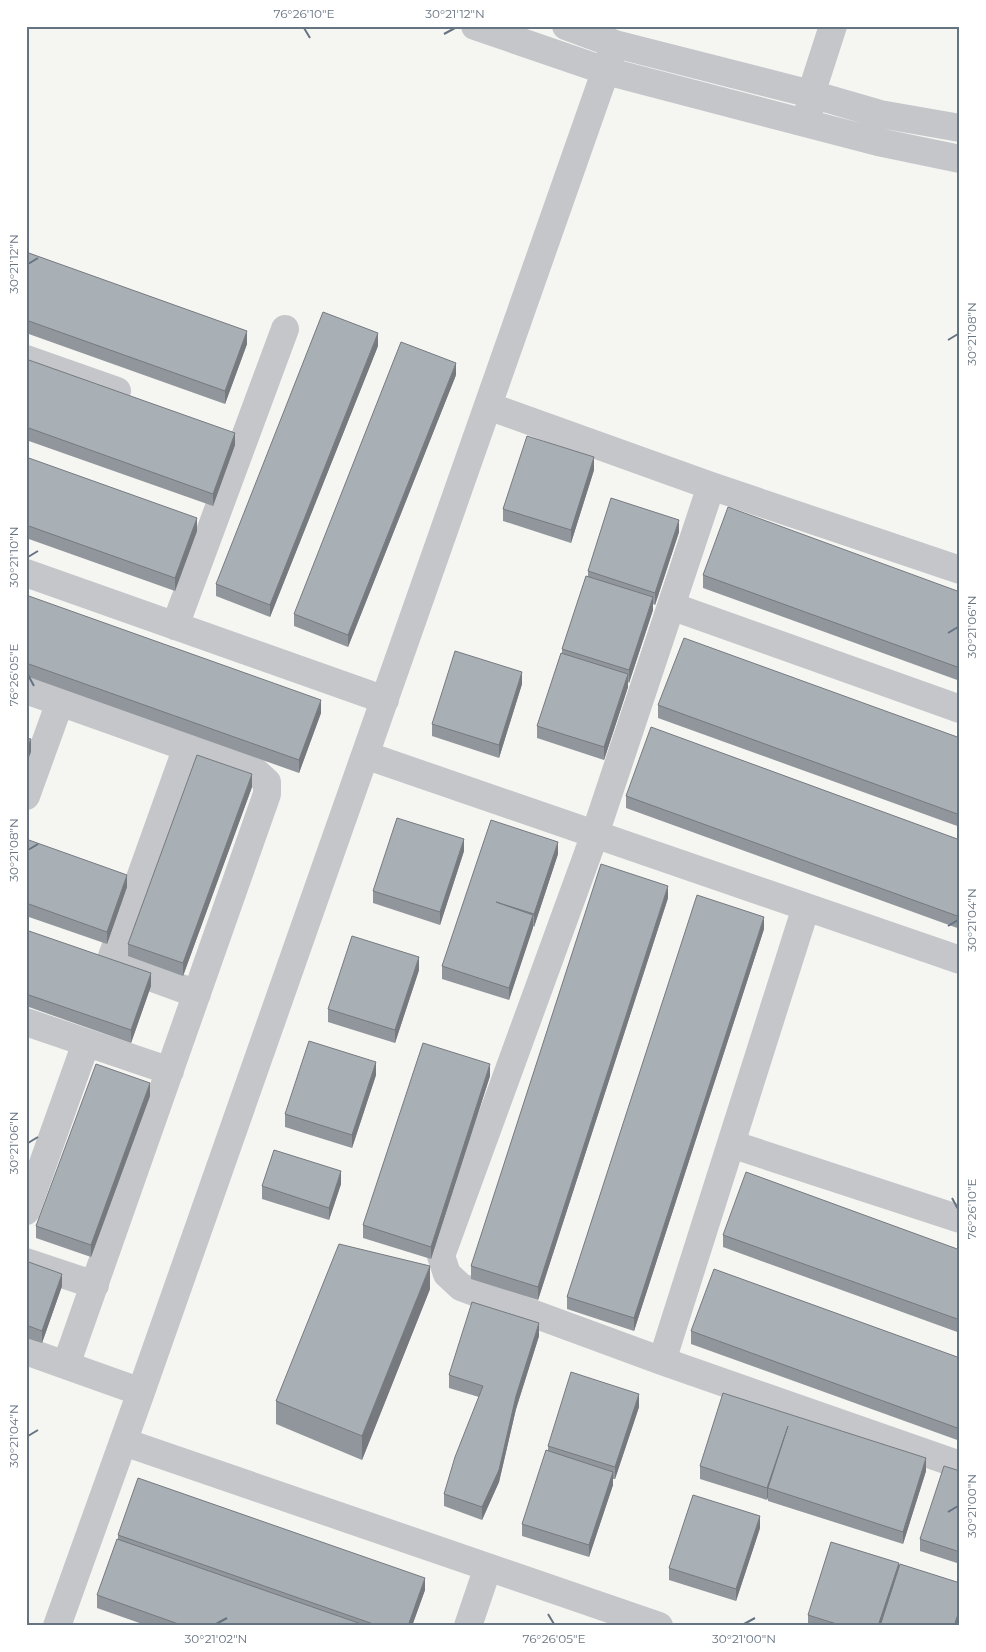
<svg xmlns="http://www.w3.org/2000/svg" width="986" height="1652" font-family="Montserrat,sans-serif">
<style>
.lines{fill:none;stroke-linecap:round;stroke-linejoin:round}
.street{stroke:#c4c6ca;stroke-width:28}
.wall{fill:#90969c}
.shaded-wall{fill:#767a7f}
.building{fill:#a8afb5;stroke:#767a7f}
.ticks{fill:none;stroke:#667381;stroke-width:2}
.neatline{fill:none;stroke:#667381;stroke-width:2}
.ticks-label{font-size:12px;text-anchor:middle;fill:#667381}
</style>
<rect width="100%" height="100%" fill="#f5f5f2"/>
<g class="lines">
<path class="street" d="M475 26 606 71 878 142 960 159
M566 26 615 44 811 94 880 114 960 128
M809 111 811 94 833 26
M26 359 117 391
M488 406 711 486 960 570
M711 486 595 834 441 1256 447 1274 461 1287 662 1361 960 1465
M26 573 385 700
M671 606 960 709
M175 626 285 329
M26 690 256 772 267 782V794L66 1365
M365 755 960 960
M26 796 60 702
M110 962 187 747
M117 965 197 994
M26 1022 170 1071
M731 1144 960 1219
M26 1211 86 1043
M26 1262 95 1285
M26 1351 141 1392
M662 1361 806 907
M124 1442 659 1626
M57 1626 141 1392 615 44
M468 1626 488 1567"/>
</g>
<path class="wall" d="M26 252 247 344 225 404 26 333Z
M378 346 270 617 216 596V584Z
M26 359 235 445 213 506 26 440Z
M456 375 348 647 294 626V614Z
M26 457 197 531 175 591 26 538Z
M594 470 571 543 503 521V509Z
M679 532 655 605 653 604V610L629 683 628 682V687L604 760 537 738V726L562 653V649L588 576V571Z
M703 575 960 592V681L703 588Z
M26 595 321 713 299 773 26 676Z
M522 684 499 758 432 736V724Z
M658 705 960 738V827L658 718Z
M252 787 183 976 128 956V944Z
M626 796 960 840V929L626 808Z
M26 839 127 887 107 944 26 916Z
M464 851 440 925 373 903V891Z
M558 854 534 927 533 926 509 1000 442 979V966Z
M668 898 538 1300 471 1279V1266Z
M764 929 634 1331 567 1309V1297Z
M26 930 151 986 131 1043 26 1006Z
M419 970 395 1043 328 1022V1009Z
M376 1075 352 1148 285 1127V1114Z
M490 1076 431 1259 363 1238V1225Z
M150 1096 91 1257 36 1238V1226Z
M341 1184 329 1220 262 1199V1186Z
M723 1235 960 1250V1333L723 1247Z
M26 1261 62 1286 42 1343 26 1338Z
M430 1289 362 1460 276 1424V1401Z
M691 1331 960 1358V1441L691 1344Z
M539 1336 516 1409 499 1482 482 1520 444 1506V1494L479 1397 449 1388V1375Z
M639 1407 615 1479H613V1485L589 1557 522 1536V1524L548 1451V1446Z
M700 1466 926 1471 903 1544 768 1501V1497L767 1500 700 1479Z
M960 1471V1564L920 1551V1539Z
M760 1528 736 1601 669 1580V1568Z
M118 1535 425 1590 412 1626H148L97 1608V1595L118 1539Z
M899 1568 960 1621 958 1626H808V1615Z"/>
<path class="shaded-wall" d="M247 331V344L225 404V391Z
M378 333V346L270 617V605Z
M456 363V375L348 647V635Z
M235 433V445L213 506V494Z
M594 457V470L571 543V530Z
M197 518V531L175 591V578Z
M679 520V532L655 605V593Z
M653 597V610L629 683V670Z
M522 672V684L499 758V745Z
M628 674V687L604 760V747Z
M321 700V713L299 773V760Z
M31 739V752L26 765V752Z
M252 774V787L183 976V963Z
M464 839V851L440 925V912Z
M558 842V854L534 927V914Z
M127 875V887L107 944V932Z
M668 886V898L538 1300V1287Z
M533 915V928L509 1000V988Z
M764 917V929L634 1331V1318Z
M419 957V970L395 1043V1030Z
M151 973V986L131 1043V1030Z
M376 1062V1075L352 1148V1135Z
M490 1064V1076L431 1259V1247Z
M150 1083V1096L91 1257V1245Z
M341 1171V1184L329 1220V1208Z
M430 1266V1289L362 1460V1436Z
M62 1274V1286L42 1343V1331Z
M539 1323V1336L516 1409 499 1482 482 1520V1507L516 1396Z
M639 1394V1407L615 1479V1467Z
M28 1397V1421L26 1424V1401Z
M788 1426 768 1488V1497L767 1500V1488Z
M926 1458V1471L903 1544V1532Z
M613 1472V1485L589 1557V1545Z
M760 1516V1528L736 1601V1589Z
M899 1563V1576L882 1626H878Z
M425 1578V1590L412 1626H408Z
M960 1608V1621L958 1626H954Z"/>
<path class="building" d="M26 252 247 331 225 391 26 320Z
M323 312 378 333 270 605 216 584Z
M401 342 456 363 348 635 294 614Z
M26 359 235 433 213 494 26 427Z
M527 436 594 457 571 530 503 509Z
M26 457 197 518 175 578 26 525Z
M611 498 679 520 655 593 588 571Z
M728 507 960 592V668L703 575Z
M586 576 653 597 629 670 562 649Z
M26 595 321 700 299 760 26 663Z
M684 638 960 738V815L658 705Z
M455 651 522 672 499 745 432 724Z
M561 653 628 674 604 747 537 726Z
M651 727 960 840V917L626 796Z
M26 738 31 739 26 752Z
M197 755 252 774 183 963 128 944Z
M397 818 464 839 440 912 373 891Z
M491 820 558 842 534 914 496 902 533 915 509 988 442 966Z
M26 839 127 875 107 932 26 903Z
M601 864 668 886 538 1287 471 1266Z
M697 895 764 917 634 1318 567 1297Z
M26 930 151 973 131 1030 26 994Z
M352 936 419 957 395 1030 328 1009Z
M309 1041 376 1062 352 1135 285 1114Z
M423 1043 490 1064 431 1247 363 1225Z
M96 1064 150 1083 91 1245 36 1226Z
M274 1150 341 1171 329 1208 262 1186Z
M746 1172 960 1250V1320L723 1235Z
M339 1244 430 1266 362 1436 276 1401Z
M26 1261 62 1274 42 1331 26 1325Z
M714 1269 960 1358V1429L691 1331Z
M472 1302 539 1323 516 1396 499 1470 482 1507 444 1494 455 1457 483 1386 449 1375Z
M571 1372 639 1394 615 1467 548 1446Z
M723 1393 926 1458 903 1532 768 1488 788 1426 767 1488 700 1466Z
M546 1450 613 1472 589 1545 522 1524Z
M944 1466 960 1471V1552L920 1539Z
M138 1478 425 1578 408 1626H379L118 1535Z
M693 1495 760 1516 736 1589 669 1568Z
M117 1539 367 1626H184L97 1595Z
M831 1542 899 1563 878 1626H843L808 1615Z
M900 1564 960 1583V1608L954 1626H880Z"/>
<path class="ticks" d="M304 28 310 38M444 34 455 28M28 264 38 258M948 340 958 334M28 557 38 551M948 633 958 627M28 675 34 686M28 850 38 844M948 926 958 920M28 1143 38 1137M952 1198 958 1209M28 1436 38 1430M948 1512 958 1506M548 1614 554 1624M216 1624 227 1618M744 1624 755 1618"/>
<rect width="986" height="1652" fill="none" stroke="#ffffff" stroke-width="55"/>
<rect x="28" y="28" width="930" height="1596" class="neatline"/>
<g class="ticks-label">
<text x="304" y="18">76°26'10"E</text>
<text x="455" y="18">30°21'12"N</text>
<text transform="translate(14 264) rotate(-90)" y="4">30°21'12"N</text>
<text transform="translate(972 334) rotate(-90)" y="4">30°21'08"N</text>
<text transform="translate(14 557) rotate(-90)" y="4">30°21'10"N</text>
<text transform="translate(972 627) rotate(-90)" y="4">30°21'06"N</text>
<text transform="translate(14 675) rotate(-90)" y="4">76°26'05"E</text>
<text transform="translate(14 850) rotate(-90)" y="4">30°21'08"N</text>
<text transform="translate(972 920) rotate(-90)" y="4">30°21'04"N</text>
<text transform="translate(14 1143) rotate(-90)" y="4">30°21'06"N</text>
<text transform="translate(972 1209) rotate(-90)" y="4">76°26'10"E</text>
<text transform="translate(14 1436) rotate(-90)" y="4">30°21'04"N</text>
<text transform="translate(972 1506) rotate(-90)" y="4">30°21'00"N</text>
<text x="216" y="1643">30°21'02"N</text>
<text x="554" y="1643">76°26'05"E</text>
<text x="744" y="1643">30°21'00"N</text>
</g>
</svg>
